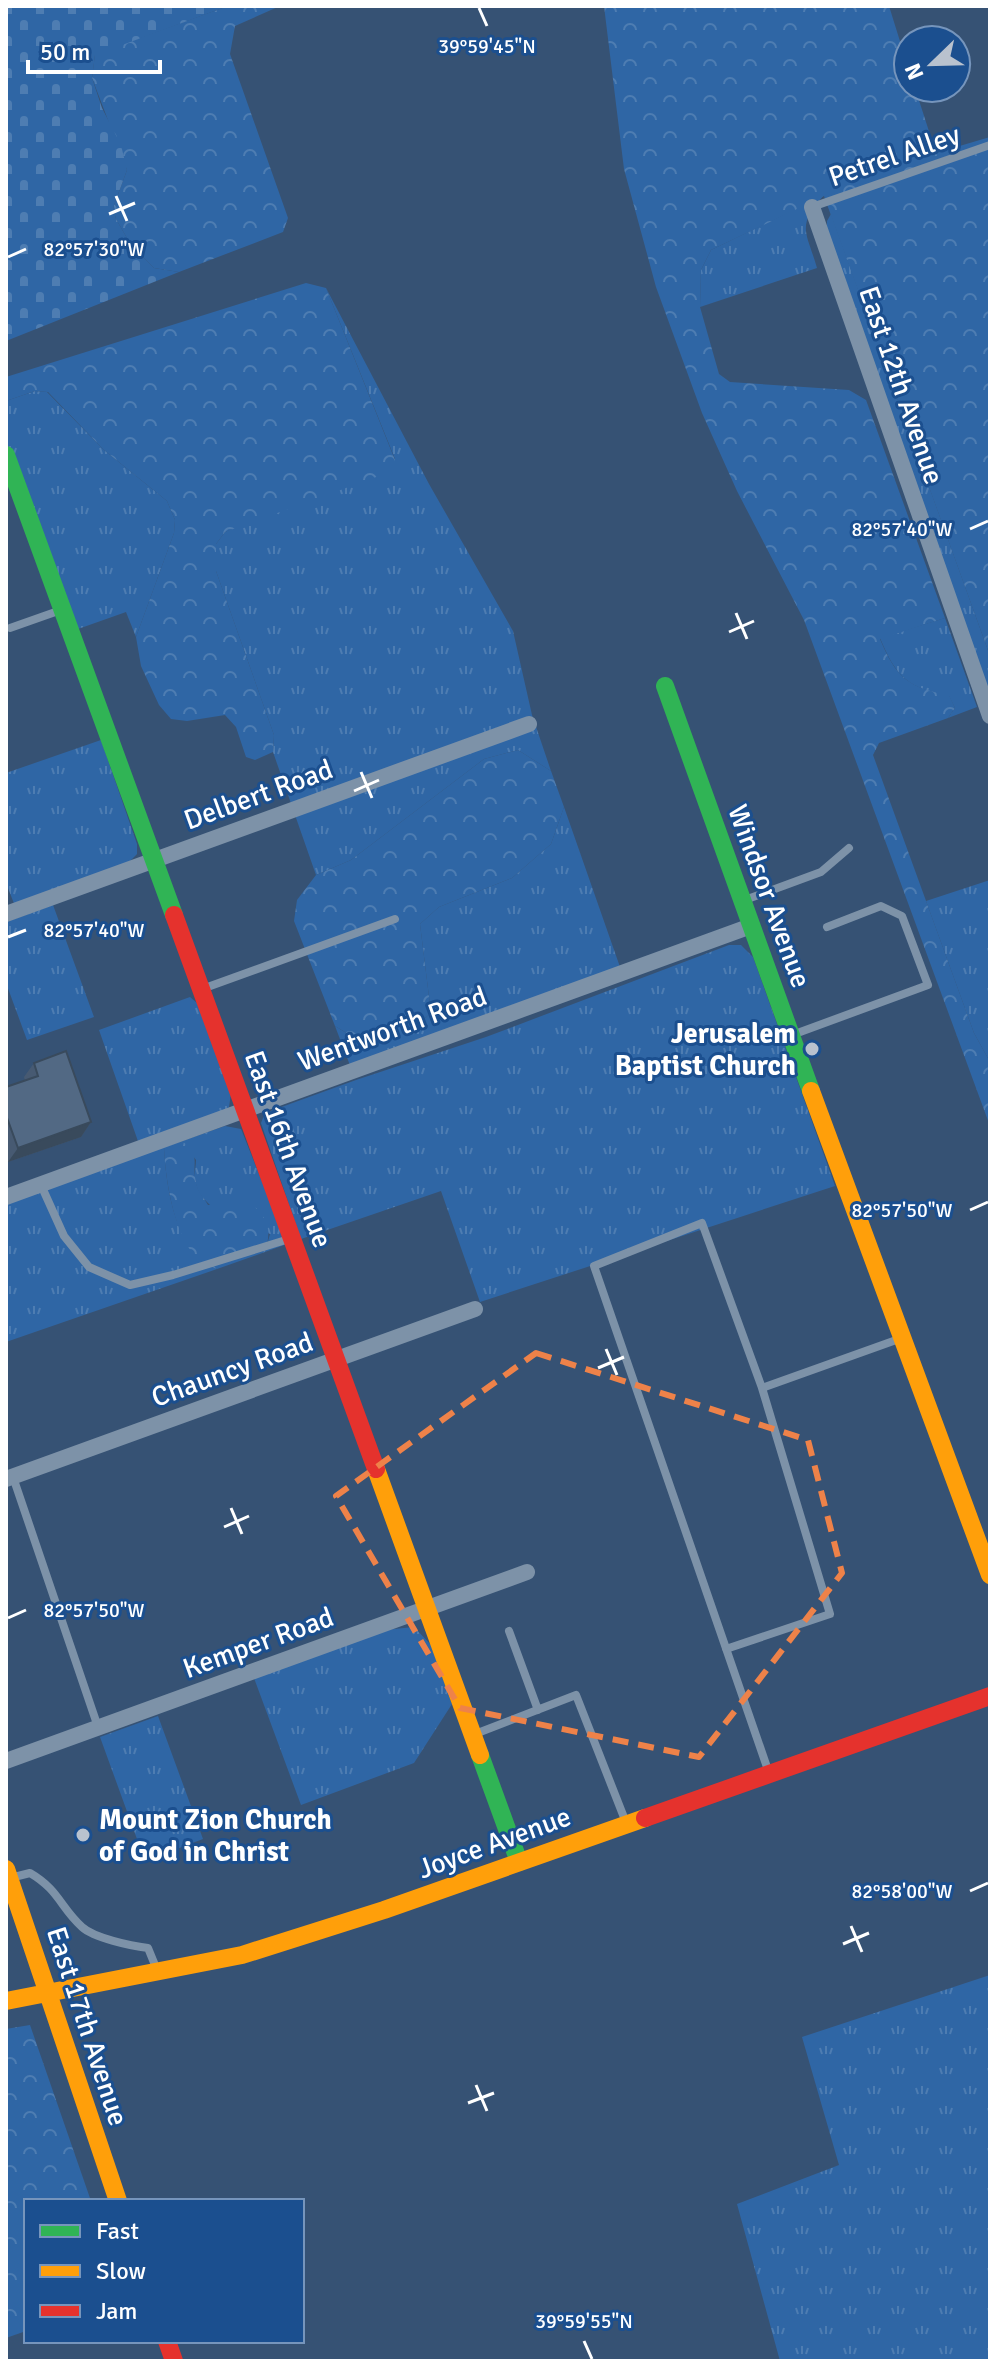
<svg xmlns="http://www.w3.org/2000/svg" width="996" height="2367" font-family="Signika,sans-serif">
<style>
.grass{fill:url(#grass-tufts)}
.forest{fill:url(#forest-crowns)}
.cemetery{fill:url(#cemetery-stones)}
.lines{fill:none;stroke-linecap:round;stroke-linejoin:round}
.lane{stroke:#7d92a8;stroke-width:8}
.street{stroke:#7d92a8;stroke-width:16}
.fast{stroke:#30b455;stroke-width:18}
.slow{stroke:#ff9f0a;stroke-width:18}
.jam{stroke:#e5322d;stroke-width:18}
.wall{fill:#475a72}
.shaded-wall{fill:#394a5c}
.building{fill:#526984;stroke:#394a5c;stroke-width:2}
.marked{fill:none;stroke:#ee8249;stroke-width:6;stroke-dasharray:16 10;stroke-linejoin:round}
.ticks{fill:none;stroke:#fff;stroke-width:3}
.poi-dot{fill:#b9c2ce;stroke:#1b4f8f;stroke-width:3}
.labels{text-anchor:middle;stroke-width:6;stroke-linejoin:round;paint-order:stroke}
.street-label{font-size:28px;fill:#fff;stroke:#1b4f8f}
.poi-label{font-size:28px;font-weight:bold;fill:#fff;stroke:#1b4f8f;text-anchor:end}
.ticks-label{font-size:20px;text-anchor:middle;fill:#fff;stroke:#1b4f8f;stroke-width:6;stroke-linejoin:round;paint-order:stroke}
</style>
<defs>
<pattern id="grass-tufts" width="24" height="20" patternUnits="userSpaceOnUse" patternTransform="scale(2)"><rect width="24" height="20" fill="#2f66a5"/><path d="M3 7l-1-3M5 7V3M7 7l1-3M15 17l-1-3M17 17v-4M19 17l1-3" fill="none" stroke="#4e7db2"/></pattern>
<pattern id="forest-crowns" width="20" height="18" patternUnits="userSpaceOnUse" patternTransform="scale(2)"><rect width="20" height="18" fill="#2f66a5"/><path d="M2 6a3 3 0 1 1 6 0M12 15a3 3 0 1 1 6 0" fill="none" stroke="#4e7db2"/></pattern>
<pattern id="cemetery-stones" width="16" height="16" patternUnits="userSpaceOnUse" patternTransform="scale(2)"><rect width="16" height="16" fill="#2f66a5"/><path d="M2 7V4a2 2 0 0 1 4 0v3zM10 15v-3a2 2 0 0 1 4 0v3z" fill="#4e7db2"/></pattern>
</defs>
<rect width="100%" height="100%" fill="#365274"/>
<path class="grass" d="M824 195C796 227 806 230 817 268L700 307 701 270 711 250Z
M831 214 990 656V699L827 233V221Z
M326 288 429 484 513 631 532 715 551 771 518 750 484 759 351 860 316 875 273 752 274 735 216 571V544L225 532 395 459Z
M35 391 47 392 104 450 167 501 175 520 174 533 136 637 126 612 78 629 6 443V401Z
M945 618 977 707 948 718 955 708 949 696C908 688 896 677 880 638Z
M101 740 137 844V854L128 863 15 906 6 883V773Z
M564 807 620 967 351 1068 335 1026 358 1040 411 1030 431 1013 420 924 439 907 512 878 551 844Z
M990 880V1062L974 1033 926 901Z
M53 905 94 1017 27 1040 6 983V922Z
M729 945H741L753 957 835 1186 480 1302 441 1191 301 1239 261 1123 265 1113 356 1080 486 1037Z
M190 997 197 1003 231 1093 229 1107 222 1113 139 1144 99 1030Z
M225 1126 241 1129 287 1244 265 1252 270 1234C244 1222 199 1212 195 1179 194 1173 196 1166 196 1160L182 1141Z
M164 1147C166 1187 175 1252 217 1269L6 1342V1203Z
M414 1627 431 1645 452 1704 414 1763 301 1805 254 1678 384 1630Z
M158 1716 203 1839 145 1861 100 1737Z
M990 1975V2361H780L737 2204 839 2165 802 2037Z"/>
<path class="forest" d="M228 6H280L235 26 230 54 288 218 283 232 179 272 154 268 131 245 116 219 113 208 127 170 92 78 95 54Z
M604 6H889L908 67V88H915L936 153 990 137V656L824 196 711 250 701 270 700 307 719 374 730 382 849 390 866 400 945 618 880 639C896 677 908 688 949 695L955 708 948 718 879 743 873 755 974 1033 990 1062V1126L804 620 737 491 702 413 656 287 624 169Z
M306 283 326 288 395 460 390 472 225 532 216 544V571L274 735 273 752 255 760 246 757 236 727 225 715 187 721 171 719 159 705 141 666 136 637 174 533 175 520 167 501 104 450 48 392 35 391 6 401V377Z
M518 750 551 771 564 807 551 844 512 878 439 907 420 924 431 1013 411 1030 380 1044 358 1040 335 1026 294 921 297 900 316 875 351 860 484 759Z
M182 1141C202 1157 191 1162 196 1182 197 1190 204 1198 208 1205 229 1203 248 1195 262 1215 271 1228 269 1238 265 1252L217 1269C207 1265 197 1260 191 1251 173 1227 165 1177 164 1147Z
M30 2025 91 2201H26V2331L6 2338V2029Z"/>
<path class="cemetery" d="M6 6H228L95 55 92 78 102 108 121 145 127 170 113 208 116 219 131 245 154 268 179 272 6 341Z"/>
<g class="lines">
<path class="lane" d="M812 207 990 145
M10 628 61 610
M742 901 821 872 849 848
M202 989 395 919
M792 1035 928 985 902 916 881 906 827 927
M41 1185 64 1236 89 1267 130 1285 173 1275 289 1239
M13 1477 98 1727
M509 1631 538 1710
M726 1649 830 1614 762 1388
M475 1734 576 1695 625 1820
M768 1770 594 1266 702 1223 762 1388 899 1339
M14 1877 30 1873C59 1890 60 1907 82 1927 94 1938 131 1946 148 1948L157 1970"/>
<path class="street" d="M812 207 990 716
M6 914 529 724
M6 1197 751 926
M6 1479 475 1309
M6 1761 527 1572"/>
<path class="fast" d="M6 455 174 915
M665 686 811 1091
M480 1755 519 1862"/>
<path class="slow" d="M811 1091 990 1575
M376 1469 480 1755
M6 1869 118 2201
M6 2001 242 1955 384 1910 645 1818"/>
<path class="jam" d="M174 915 376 1469
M645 1818 990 1696
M167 2341 174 2361"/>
</g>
<path class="wall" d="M34 1063 91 1122 81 1137 8 1162 6 1158V1087L25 1081 24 1077Z"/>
<path class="shaded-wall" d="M91 1122 81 1137 8 1162 18 1148Z"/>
<path class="building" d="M66 1051 91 1122 18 1148 6 1115V1087L38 1076 34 1063Z"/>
<path class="marked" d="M536 1353 808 1440 842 1573 699 1757 460 1708 336 1496Z"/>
<path class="ticks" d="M479 8 487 26M116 196 127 221M109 214 135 203M8 257 26 249M970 529 988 521M736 613 747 639M729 632 754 621M361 772 372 798M354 791 379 780M8 937 26 930M970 1210 988 1202M606 1349 617 1375M598 1368 624 1357M231 1508 242 1534M224 1527 249 1516M8 1618 26 1610M970 1891 988 1883M851 1926 862 1952M843 1944 869 1933M476 2085 487 2111M468 2103 494 2093M584 2341 592 2359"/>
<g class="poi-dot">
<circle cx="812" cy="1049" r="8"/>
<circle cx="83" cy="1835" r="8"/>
</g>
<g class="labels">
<g class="street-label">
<text transform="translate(894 155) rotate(-19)" y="10">Petrel Alley</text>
<text transform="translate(902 385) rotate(71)" y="10">East 12th Avenue</text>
<text transform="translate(258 794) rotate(-20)" y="10">Delbert Road</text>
<text transform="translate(770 896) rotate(70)" y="10">Windsor Avenue</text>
<text transform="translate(392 1028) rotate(-20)" y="10">Wentworth Road</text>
<text transform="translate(289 1149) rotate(70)" y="10">East 16th Avenue</text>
<text transform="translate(232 1369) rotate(-20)" y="10">Chauncy Road</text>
<text transform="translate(258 1642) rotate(-20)" y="10">Kemper Road</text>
<text transform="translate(494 1842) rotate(-20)" y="10">Joyce Avenue</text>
<text transform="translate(88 2026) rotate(72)" y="10">East 17th Avenue</text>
</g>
<g class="poi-label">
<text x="796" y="1043">Jerusalem<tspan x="796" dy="32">Baptist Church</tspan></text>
<text x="99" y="1829" text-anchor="start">Mount Zion Church<tspan x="99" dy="32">of God in Christ</tspan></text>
</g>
</g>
<g class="ticks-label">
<text x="487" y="53">39°59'45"N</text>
<text x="94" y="256">82°57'30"W</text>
<text x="902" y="536">82°57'40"W</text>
<text x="94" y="937">82°57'40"W</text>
<text x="902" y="1217">82°57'50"W</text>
<text x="94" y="1617">82°57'50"W</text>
<text x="902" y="1898">82°58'00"W</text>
<text x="584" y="2328">39°59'55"N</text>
</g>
<rect width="996" height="2367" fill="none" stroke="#ffffff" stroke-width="16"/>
<rect x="24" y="2199" width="280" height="144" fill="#1b4f8f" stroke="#7695bc" stroke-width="2"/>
<rect x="40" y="2225" width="40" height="12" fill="#30b455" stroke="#7695bc" stroke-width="2"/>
<text x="96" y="2239" font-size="24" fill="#ffffff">Fast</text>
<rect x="40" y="2265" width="40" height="12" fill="#ff9f0a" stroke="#7695bc" stroke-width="2"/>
<text x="96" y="2279" font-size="24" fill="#ffffff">Slow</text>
<rect x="40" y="2305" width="40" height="12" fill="#e5322d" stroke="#7695bc" stroke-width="2"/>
<text x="96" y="2319" font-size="24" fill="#ffffff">Jam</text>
<g transform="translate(932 64) rotate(247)"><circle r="38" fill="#1b4f8f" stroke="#7695bc" stroke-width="2"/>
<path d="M0-6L14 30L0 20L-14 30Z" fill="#b9c2ce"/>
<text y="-12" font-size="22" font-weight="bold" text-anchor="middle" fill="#ffffff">N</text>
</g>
<path d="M28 60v12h132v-12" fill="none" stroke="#ffffff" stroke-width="4"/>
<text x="40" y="60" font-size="24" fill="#ffffff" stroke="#1b4f8f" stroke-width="6" paint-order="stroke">50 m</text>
</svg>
